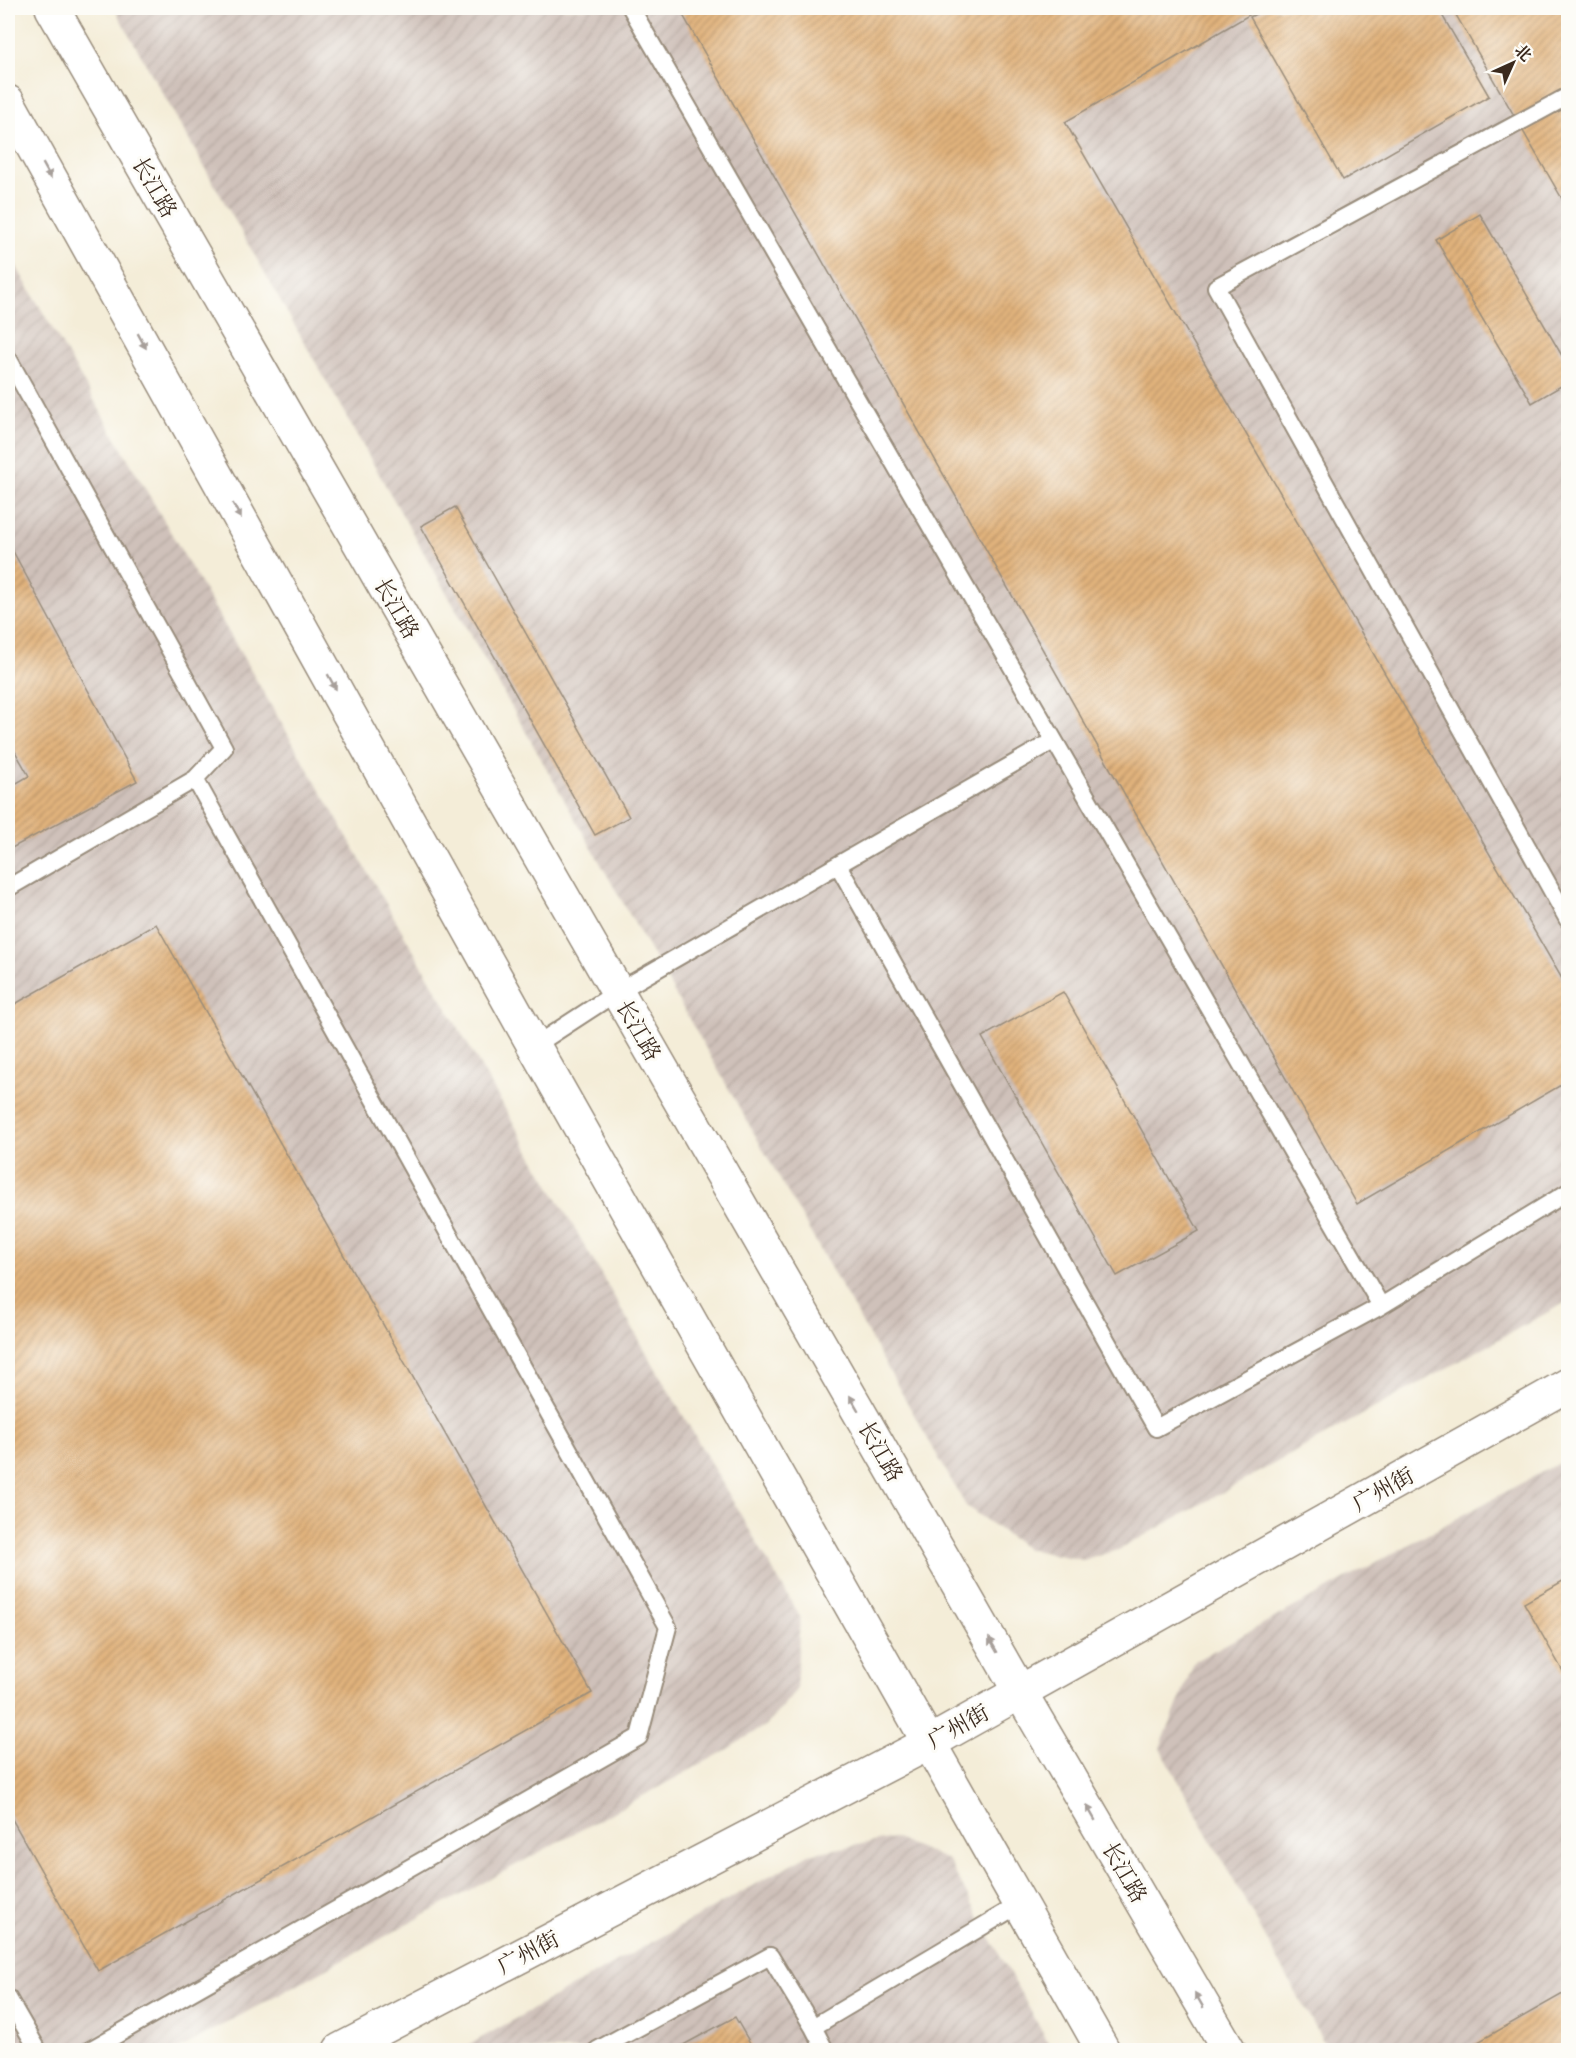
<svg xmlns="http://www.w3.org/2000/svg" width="1576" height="2058" font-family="'IM FELL Double Pica','Noto Serif SC',serif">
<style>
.industrial{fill:url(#industrial-furrows)}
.building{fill:url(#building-hatch)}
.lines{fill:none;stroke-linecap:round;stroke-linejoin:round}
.lane-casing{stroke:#988c7b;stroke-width:20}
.secondary-casing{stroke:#988c7b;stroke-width:36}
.lane{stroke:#fff;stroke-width:16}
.secondary{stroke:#fff;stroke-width:33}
.oneway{fill:#a79f9a}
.labels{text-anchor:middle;stroke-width:6;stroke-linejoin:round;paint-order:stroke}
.street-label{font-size:22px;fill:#3b2a1e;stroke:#fdfcf7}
</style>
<defs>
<pattern id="industrial-furrows" width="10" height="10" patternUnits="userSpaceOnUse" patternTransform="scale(1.5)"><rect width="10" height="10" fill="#cfc1ba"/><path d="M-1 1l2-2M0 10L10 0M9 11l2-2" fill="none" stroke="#b3a69f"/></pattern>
<pattern id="building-hatch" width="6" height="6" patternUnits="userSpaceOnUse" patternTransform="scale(1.5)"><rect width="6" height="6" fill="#e1b37d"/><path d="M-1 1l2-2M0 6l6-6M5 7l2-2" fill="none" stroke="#b89266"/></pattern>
</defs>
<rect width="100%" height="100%" fill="#fdfcf7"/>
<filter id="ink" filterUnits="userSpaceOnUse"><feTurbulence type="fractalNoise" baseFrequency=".0167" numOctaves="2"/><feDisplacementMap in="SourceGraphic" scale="12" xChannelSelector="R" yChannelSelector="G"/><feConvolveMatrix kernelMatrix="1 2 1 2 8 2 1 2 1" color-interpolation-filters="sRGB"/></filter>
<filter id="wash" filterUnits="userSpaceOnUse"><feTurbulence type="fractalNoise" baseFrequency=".008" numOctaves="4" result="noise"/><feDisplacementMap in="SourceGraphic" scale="24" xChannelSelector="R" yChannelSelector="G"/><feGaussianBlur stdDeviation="1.35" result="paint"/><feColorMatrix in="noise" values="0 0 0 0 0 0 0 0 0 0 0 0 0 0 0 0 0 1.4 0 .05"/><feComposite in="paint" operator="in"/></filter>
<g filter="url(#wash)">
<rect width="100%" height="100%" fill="#f4edd8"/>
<path class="industrial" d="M114 8H1568V1301L1118 1550 1083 1560 1027 1549 966 1506Z
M8 252 800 1617 796 1690 767 1724 723 1752 177 2050H8Z
M1568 1458V2050H1328L1160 1748 1195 1661Z
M894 1838 948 1860 1052 2050H460L809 1854Z"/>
<g id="blocks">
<path class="building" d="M679 8H1261L1065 122 1568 989V1081L1357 1204Z
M1267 8H1438L1489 96 1343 180 1250 17Z
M1452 8H1568V209Z
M1480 214 1568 366V382L1532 403 1436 240Z
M455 507 629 817 595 835 421 526Z
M8 542 137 781 8 850V788L29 776 8 739Z
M156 924 592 1693 98 1971 8 1812V1008Z
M1063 992 1199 1231 1117 1276 982 1037Z
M1568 1578V1680L1524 1603Z
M1568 1991V2050H1464Z
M735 2017 754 2050H674Z"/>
</g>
</g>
<g filter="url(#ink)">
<use href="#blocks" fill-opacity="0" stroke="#988c7b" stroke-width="1.5"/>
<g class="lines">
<defs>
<path id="lane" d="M631 8 1381 1306 1156 1428 838 865
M1568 96 1216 287 1568 920
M8 358 224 748 195 779 8 888
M534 1046 617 992 1053 741
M1381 1306 1568 1192
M8 1998 38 2050
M813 2027 825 2050
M90 2050 639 1737 668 1627 195 779
M597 2050 770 1956 813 2027 1020 1904"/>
<path id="secondary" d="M52 8 1020 1692 1229 2050
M8 102 534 1046 1103 2050
M340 2050 929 1743 1568 1385"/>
</defs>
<use href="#lane" class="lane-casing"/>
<use href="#secondary" class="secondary-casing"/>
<use href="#lane" class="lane"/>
<use href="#secondary" class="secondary"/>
</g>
<defs><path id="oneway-solid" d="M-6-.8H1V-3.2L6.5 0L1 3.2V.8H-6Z" transform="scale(1.5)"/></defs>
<g class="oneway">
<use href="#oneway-solid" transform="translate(47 171) rotate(61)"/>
<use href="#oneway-solid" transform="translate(142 341) rotate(61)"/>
<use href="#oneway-solid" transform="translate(237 511) rotate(61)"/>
<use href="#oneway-solid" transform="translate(332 682) rotate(61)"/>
<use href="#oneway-solid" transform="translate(854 1403) rotate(-120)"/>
<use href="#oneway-solid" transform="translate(993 1645) rotate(-120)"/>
<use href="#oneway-solid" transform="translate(1091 1813) rotate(-120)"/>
<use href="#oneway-solid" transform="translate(1199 2000) rotate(-120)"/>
</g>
</g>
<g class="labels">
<g class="street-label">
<text transform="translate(155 187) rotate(60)" y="8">长江路</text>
<text transform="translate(397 608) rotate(60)" y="8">长江路</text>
<text transform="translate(639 1030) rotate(60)" y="8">长江路</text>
<text transform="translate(881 1451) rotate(60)" y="8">长江路</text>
<text transform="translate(1383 1489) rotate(-29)" y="8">广州街</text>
<text transform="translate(958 1726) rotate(-29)" y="8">广州街</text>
<text transform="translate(1125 1872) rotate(60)" y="8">长江路</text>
<text transform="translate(528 1952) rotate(-28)" y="8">广州街</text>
</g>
</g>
<rect width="1576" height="2058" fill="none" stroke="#fdfcf7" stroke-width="30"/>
<g transform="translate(1513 63) rotate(45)" stroke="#fdfcf7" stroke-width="4.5" paint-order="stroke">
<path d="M0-4.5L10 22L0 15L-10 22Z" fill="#3b2a1e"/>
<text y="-9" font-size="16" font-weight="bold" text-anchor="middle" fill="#3b2a1e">北</text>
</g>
</svg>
